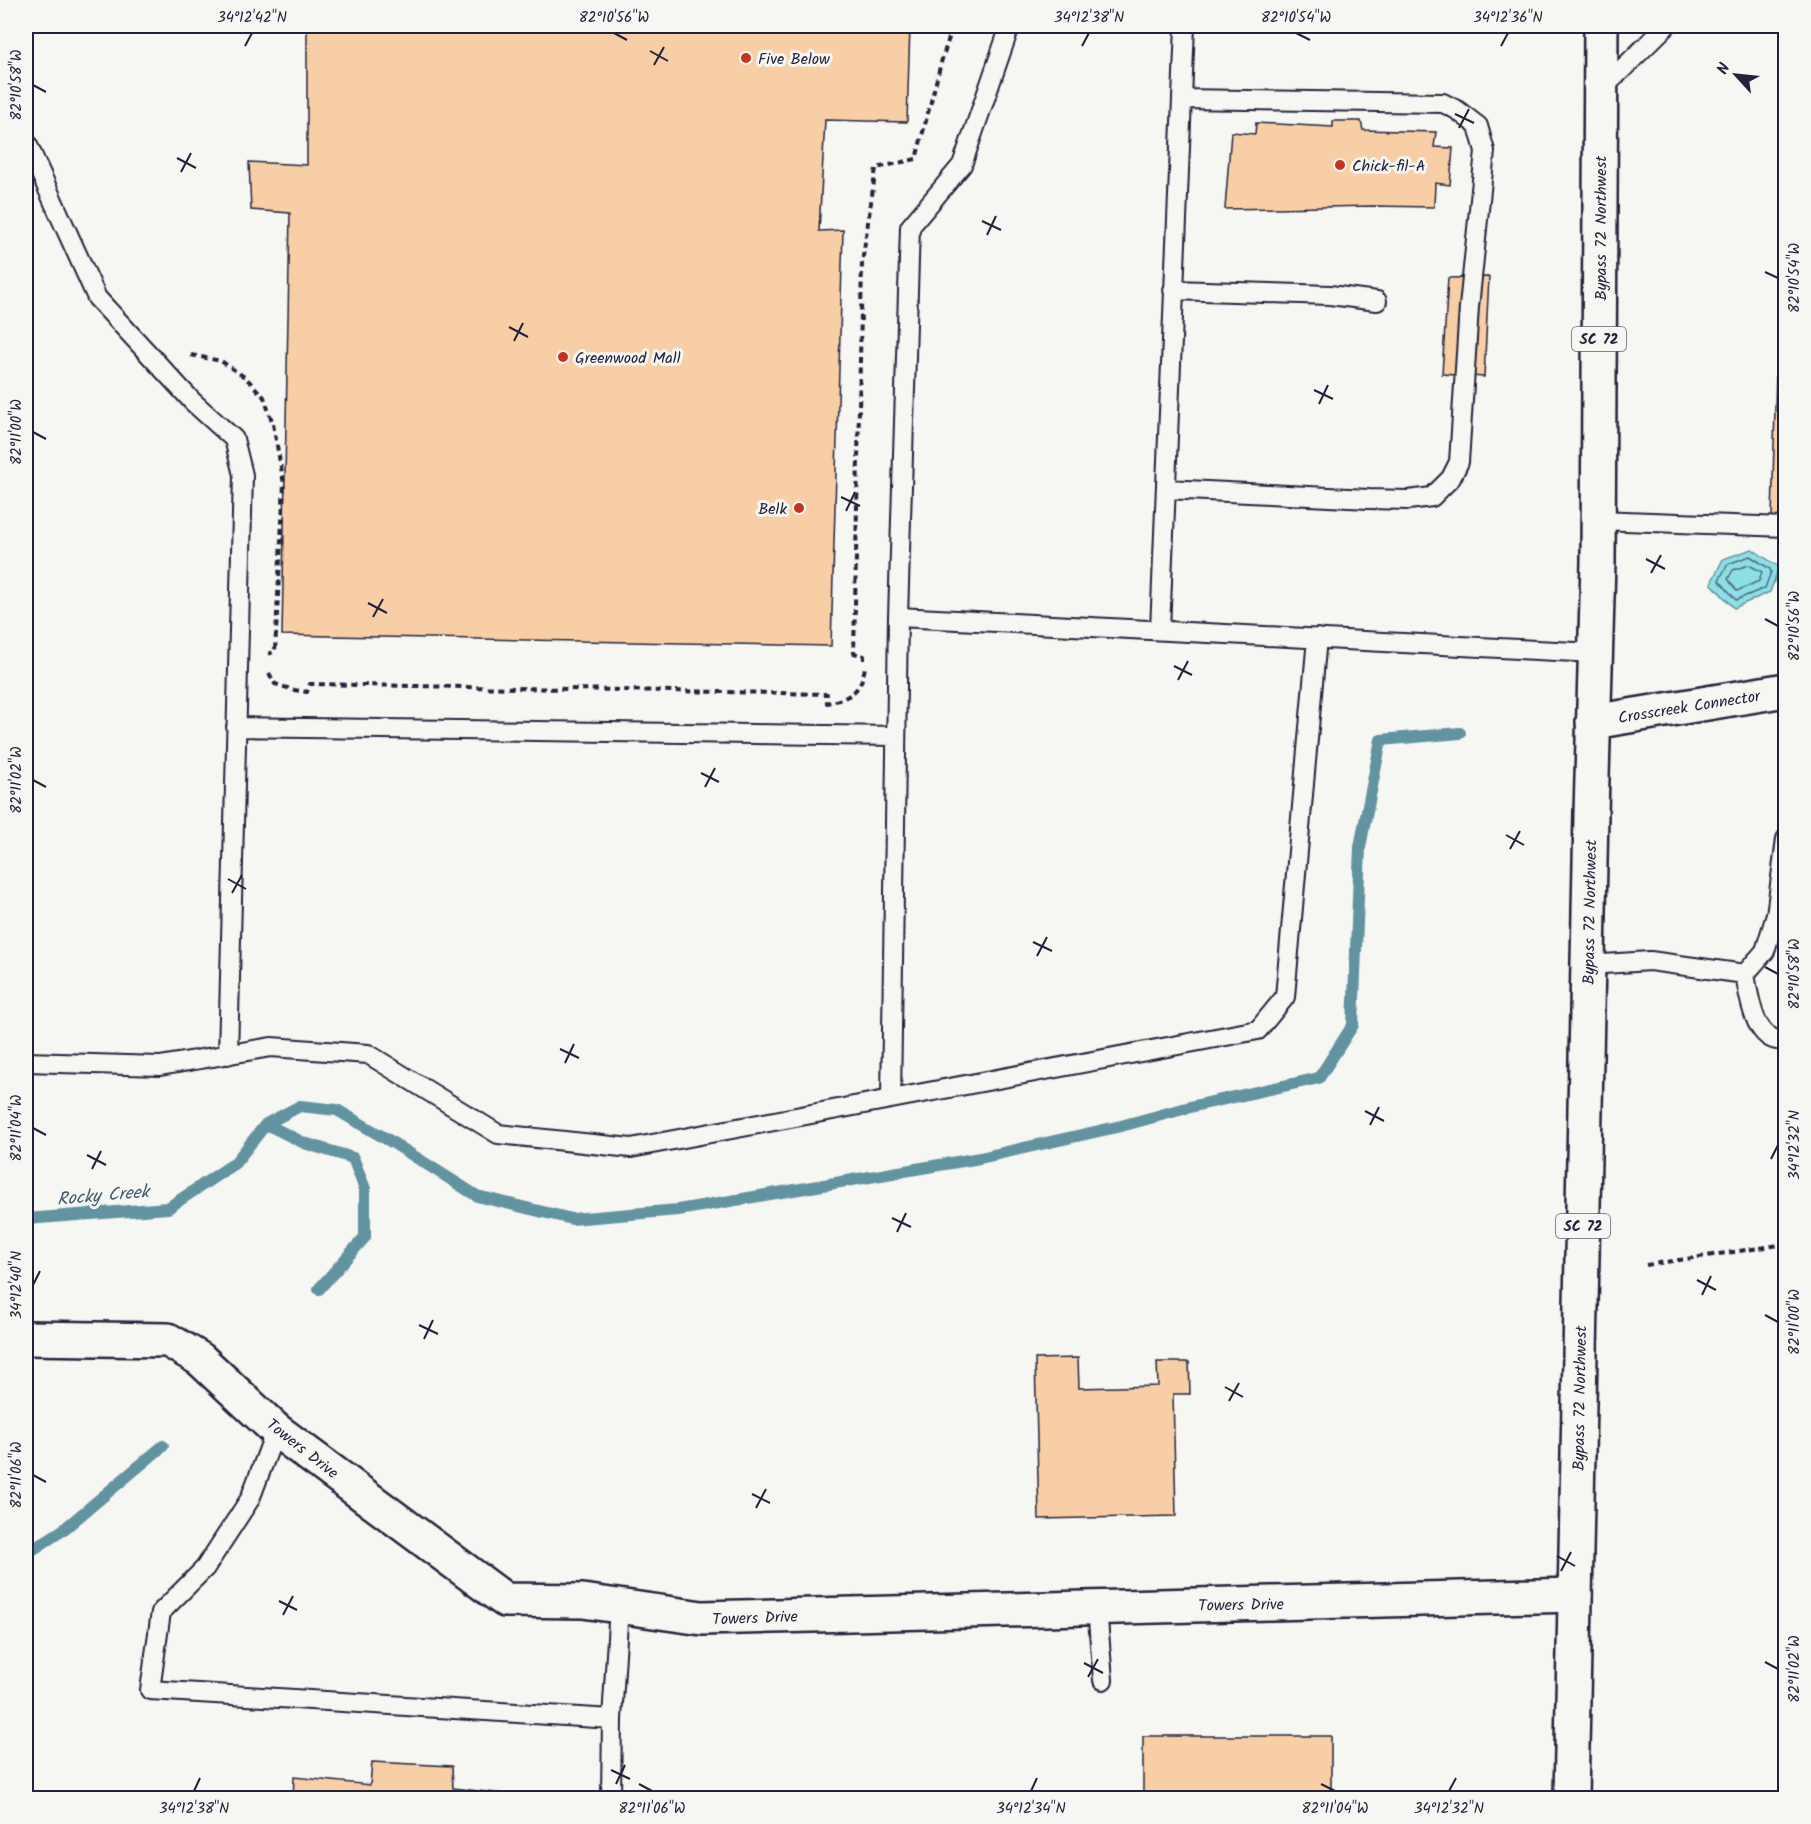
<svg xmlns="http://www.w3.org/2000/svg" width="1811" height="1824" font-family="Kalam,sans-serif">
<style>
.water{fill:#8ddee5;stroke:#6293a1;stroke-width:1.5}
.lines{fill:none;stroke-linecap:round;stroke-linejoin:round}
.shore{stroke:#4d6d7f;stroke-width:1.5}
.stream{stroke:#6293a1;stroke-width:12}
.building{fill:#f8cea7;stroke:#22223b;stroke-width:1.5}
.lane-casing{stroke:#22223b;stroke-width:22}
.street-casing{stroke:#22223b;stroke-width:38}
.highway-casing{stroke:#22223b;stroke-width:38}
.path{stroke:#22223b;stroke-width:4;stroke-dasharray:6 4.5;stroke-linecap:butt}
.lane{stroke:#f6f6f2;stroke-width:18}
.street{stroke:#f6f6f2;stroke-width:33}
.highway{stroke:#f6f6f2;stroke-width:33}
.ticks{fill:none;stroke:#22223b;stroke-width:2}
.poi-dot{fill:#c8321e;stroke:#f6f6f2;stroke-width:2}
.labels{text-anchor:middle;stroke-width:6;stroke-linejoin:round;paint-order:stroke}
.shield{fill:#f6f6f2;stroke:#626272;stroke-width:1.5}
.shield-label{font-size:15px;font-weight:bold;fill:#22223b}
.poi-label{font-size:16px;fill:#22223b;stroke:#f6f6f2;text-anchor:start}
.street-label{font-size:16px;fill:#22223b;stroke:#f6f6f2}
.water-label{font-size:18px;font-style:italic;fill:#425a6e;stroke:#f6f6f2}
.neatline{fill:none;stroke:#22223b;stroke-width:2}
.ticks-label{font-size:15px;text-anchor:middle;fill:#22223b}
</style>
<rect width="100%" height="100%" fill="#f6f6f2"/>
<filter id="ink" filterUnits="userSpaceOnUse"><feTurbulence type="fractalNoise" baseFrequency=".0167" numOctaves="2"/><feDisplacementMap in="SourceGraphic" scale="12" xChannelSelector="R" yChannelSelector="G"/><feConvolveMatrix kernelMatrix="1 2 1 2 8 2 1 2 1" color-interpolation-filters="sRGB"/></filter>
<g filter="url(#ink)">
<path class="water" d="M1752 549 1779 567 1770 592 1734 608 1711 583 1723 559Z"/>
<g class="lines">
<path class="shore" d="M1750 556 1770 569 1771 572 1765 588 1736 600 1719 580 1728 564Z
M1749 565 1762 572 1759 581 1737 591 1728 579 1733 570Z"/>
<path class="stream" d="M266 1124 304 1143 353 1158 365 1189V1237L319 1289
M26 1219 168 1208 235 1163 266 1124 300 1106 337 1110 390 1141 477 1196 572 1219 678 1210 980 1158 1121 1126 1194 1106 1319 1078 1353 1025 1360 847 1381 740 1460 733
M26 1554 63 1530 163 1446"/>
</g>
<path class="building" d="M307 26H910L907 122 825 120 819 231 843 230 831 646 282 635 290 213 251 210 249 162 307 165Z
M1333 121H1361L1363 130 1436 132 1434 147 1453 148 1450 185 1435 183 1434 207 1373 206 1225 209 1231 132 1255 134 1256 123 1333 127Z
M1489 277 1484 377 1442 374 1448 278Z
M1776 372H1786V517H1772Z
M1078 1358 1079 1388 1158 1386 1157 1362H1189L1190 1394H1173L1176 1516 1039 1519 1035 1359Z
M1143 1736H1331V1798H1143Z
M372 1762 452 1766 453 1788 538 1798H293L294 1777 370 1785Z"/>
<g class="lines">
<defs>
<path id="lane" d="M1601 90 1666 26
M26 141 97 298 193 402 234 439 243 475 228 1055
M1173 290 1330 295 1377 301
M1166 489 1369 499 1408 500 1432 497 1451 478 1459 462 1469 307 1485 151 1478 126 1457 110 1443 103 1182 99
M1598 520 1786 527
M898 617 910 227 962 165 1010 26
M1160 630 1185 26
M236 727 896 736
M1588 965 1650 961 1745 974C1749 996 1754 1045 1786 1040
M1745 974 1765 951 1776 915 1786 839
M26 1062 160 1066 271 1047 368 1054 498 1134 631 1148 891 1099 898 617 1595 653
M891 1099 1258 1030 1285 997 1317 638
M276 1430 250 1499 205 1568 161 1612 150 1690 612 1719 619 1606
M1097 1608 1103 1680
M611 1798 612 1719"/>
<path id="street" d="M1593 722 1786 690
M26 1338 168 1340 200 1359 276 1430 505 1600 583 1601 702 1618 1575 1595"/>
<path id="highway" d="M1571 1798 1591 813 1598 562 1601 26"/>
</defs>
<use href="#lane" class="lane-casing"/>
<use href="#street" class="street-casing"/>
<use href="#highway" class="highway-casing"/>
<path class="path" d="M191 355 221 361 246 378 264 397 273 424 284 484 275 651 269 654
M864 660V656L854 653 862 263 876 168 916 159 942 59 953 26
M269 673 275 684 294 690 307 692 310 684 827 694V703C850 698 861 692 865 667
M1646 1265 1786 1244"/>
<use href="#lane" class="lane"/>
<use href="#street" class="street"/>
<use href="#highway" class="highway"/>
</g>
</g>
<path class="ticks" d="M614 33 627 40M1296 33 1310 40M245 46 252 33M1082 46 1089 33M1501 46 1508 33M650 51 668 61M654 65 664 47M33 85 46 92M1455 114 1474 123M1459 128 1469 109M177 158 196 168M181 172 191 153M982 221 1001 230M987 235 996 216M1765 272 1778 278M509 327 528 337M514 341 523 323M1314 390 1333 399M1319 404 1328 385M33 432 46 439M841 497 860 506M846 511 855 492M1646 559 1665 569M1651 573 1661 555M368 603 387 613M373 617 383 599M1765 619 1778 626M1174 666 1192 675M1178 680 1188 661M701 773 719 782M33 780 46 787M705 787 715 768M1506 835 1524 845M1510 849 1520 831M228 879 246 889M232 893 242 875M1033 942 1052 951M1037 956 1047 937M1765 967 1778 974M560 1049 579 1058M565 1063 574 1044M1365 1111 1384 1121M1370 1125 1379 1107M33 1128 46 1135M87 1155 106 1165M1771 1159 1778 1145M92 1169 101 1151M892 1218 911 1227M897 1232 906 1213M1697 1280 1716 1290M33 1285 40 1271M1702 1295 1711 1276M1765 1315 1778 1322M419 1325 438 1334M424 1339 433 1320M1225 1387 1243 1397M1229 1401 1239 1383M33 1475 46 1482M752 1494 770 1503M756 1508 766 1489M1557 1556 1575 1566M1561 1571 1571 1552M279 1601 297 1610M283 1615 293 1596M1765 1662 1778 1669M1084 1663 1103 1673M1088 1677 1098 1659M611 1770 630 1779M616 1784 625 1765M639 1784 652 1791M1321 1784 1335 1791M194 1791 200 1778M1031 1791 1037 1778M1449 1791 1456 1778"/>
<g class="poi-dot">
<circle cx="746" cy="58" r="6"/>
<circle cx="1340" cy="165" r="6"/>
<circle cx="563" cy="357" r="6"/>
<circle cx="799" cy="508" r="6"/>
</g>
<g class="labels">
<g class="shield">
<rect x="1572" y="327" width="54" height="24" rx="4.5"/>
<rect x="1556" y="1214" width="54" height="24" rx="4.5"/>
</g>
<g class="shield-label">
<text x="1599" y="344">SC 72</text>
<text x="1583" y="1231">SC 72</text>
</g>
<g class="poi-label">
<text x="758" y="64">Five Below</text>
<text x="1352" y="171">Chick-fil-A</text>
<text x="575" y="363">Greenwood Mall</text>
<text x="787" y="514" text-anchor="end">Belk</text>
</g>
<g class="street-label">
<text transform="translate(1600 228) rotate(-90)" y="6">Bypass 72 Northwest</text>
<text transform="translate(1689 706) rotate(-9)" y="6">Crosscreek Connector</text>
<text transform="translate(1589 912) rotate(-89)" y="6">Bypass 72 Northwest</text>
<text transform="translate(1579 1398) rotate(-89)" y="6">Bypass 72 Northwest</text>
<text transform="translate(303 1448) rotate(38)" y="6">Towers Drive</text>
<text transform="translate(1241 1604) rotate(-1)" y="6">Towers Drive</text>
<text transform="translate(755 1617) rotate(-2)" y="6">Towers Drive</text>
</g>
<g class="water-label">
<text transform="translate(103 1195) rotate(-5)" y="6">Rocky Creek</text>
</g>
</g>
<rect width="1811" height="1824" fill="none" stroke="#f6f6f2" stroke-width="66"/>
<g transform="translate(1736 75) rotate(297)" stroke="#f6f6f2" stroke-width="4.5" paint-order="stroke">
<path d="M0-4.5L10 22L0 15L-10 22Z" fill="#22223b"/>
<text y="-9" font-size="16" font-weight="bold" text-anchor="middle" fill="#22223b">N</text>
</g>
<rect x="33" y="33" width="1745" height="1758" class="neatline"/>
<g class="ticks-label">
<text x="252" y="22">34°12'42"N</text>
<text x="614" y="22">82°10'56"W</text>
<text x="1089" y="22">34°12'38"N</text>
<text x="1296" y="22">82°10'54"W</text>
<text x="1508" y="22">34°12'36"N</text>
<text transform="translate(16 85) rotate(-90)" y="5">82°10'58"W</text>
<text transform="translate(1794 278) rotate(-90)" y="5">82°10'54"W</text>
<text transform="translate(16 432) rotate(-90)" y="5">82°11'00"W</text>
<text transform="translate(1794 626) rotate(-90)" y="5">82°10'56"W</text>
<text transform="translate(16 780) rotate(-90)" y="5">82°11'02"W</text>
<text transform="translate(1794 974) rotate(-90)" y="5">82°10'58"W</text>
<text transform="translate(16 1128) rotate(-90)" y="5">82°11'04"W</text>
<text transform="translate(1794 1145) rotate(-90)" y="5">34°12'32"N</text>
<text transform="translate(16 1285) rotate(-90)" y="5">34°12'40"N</text>
<text transform="translate(1794 1322) rotate(-90)" y="5">82°11'00"W</text>
<text transform="translate(16 1475) rotate(-90)" y="5">82°11'06"W</text>
<text transform="translate(1794 1669) rotate(-90)" y="5">82°11'02"W</text>
<text x="194" y="1813">34°12'38"N</text>
<text x="652" y="1813">82°11'06"W</text>
<text x="1031" y="1813">34°12'34"N</text>
<text x="1335" y="1813">82°11'04"W</text>
<text x="1449" y="1813">34°12'32"N</text>
</g>
</svg>
